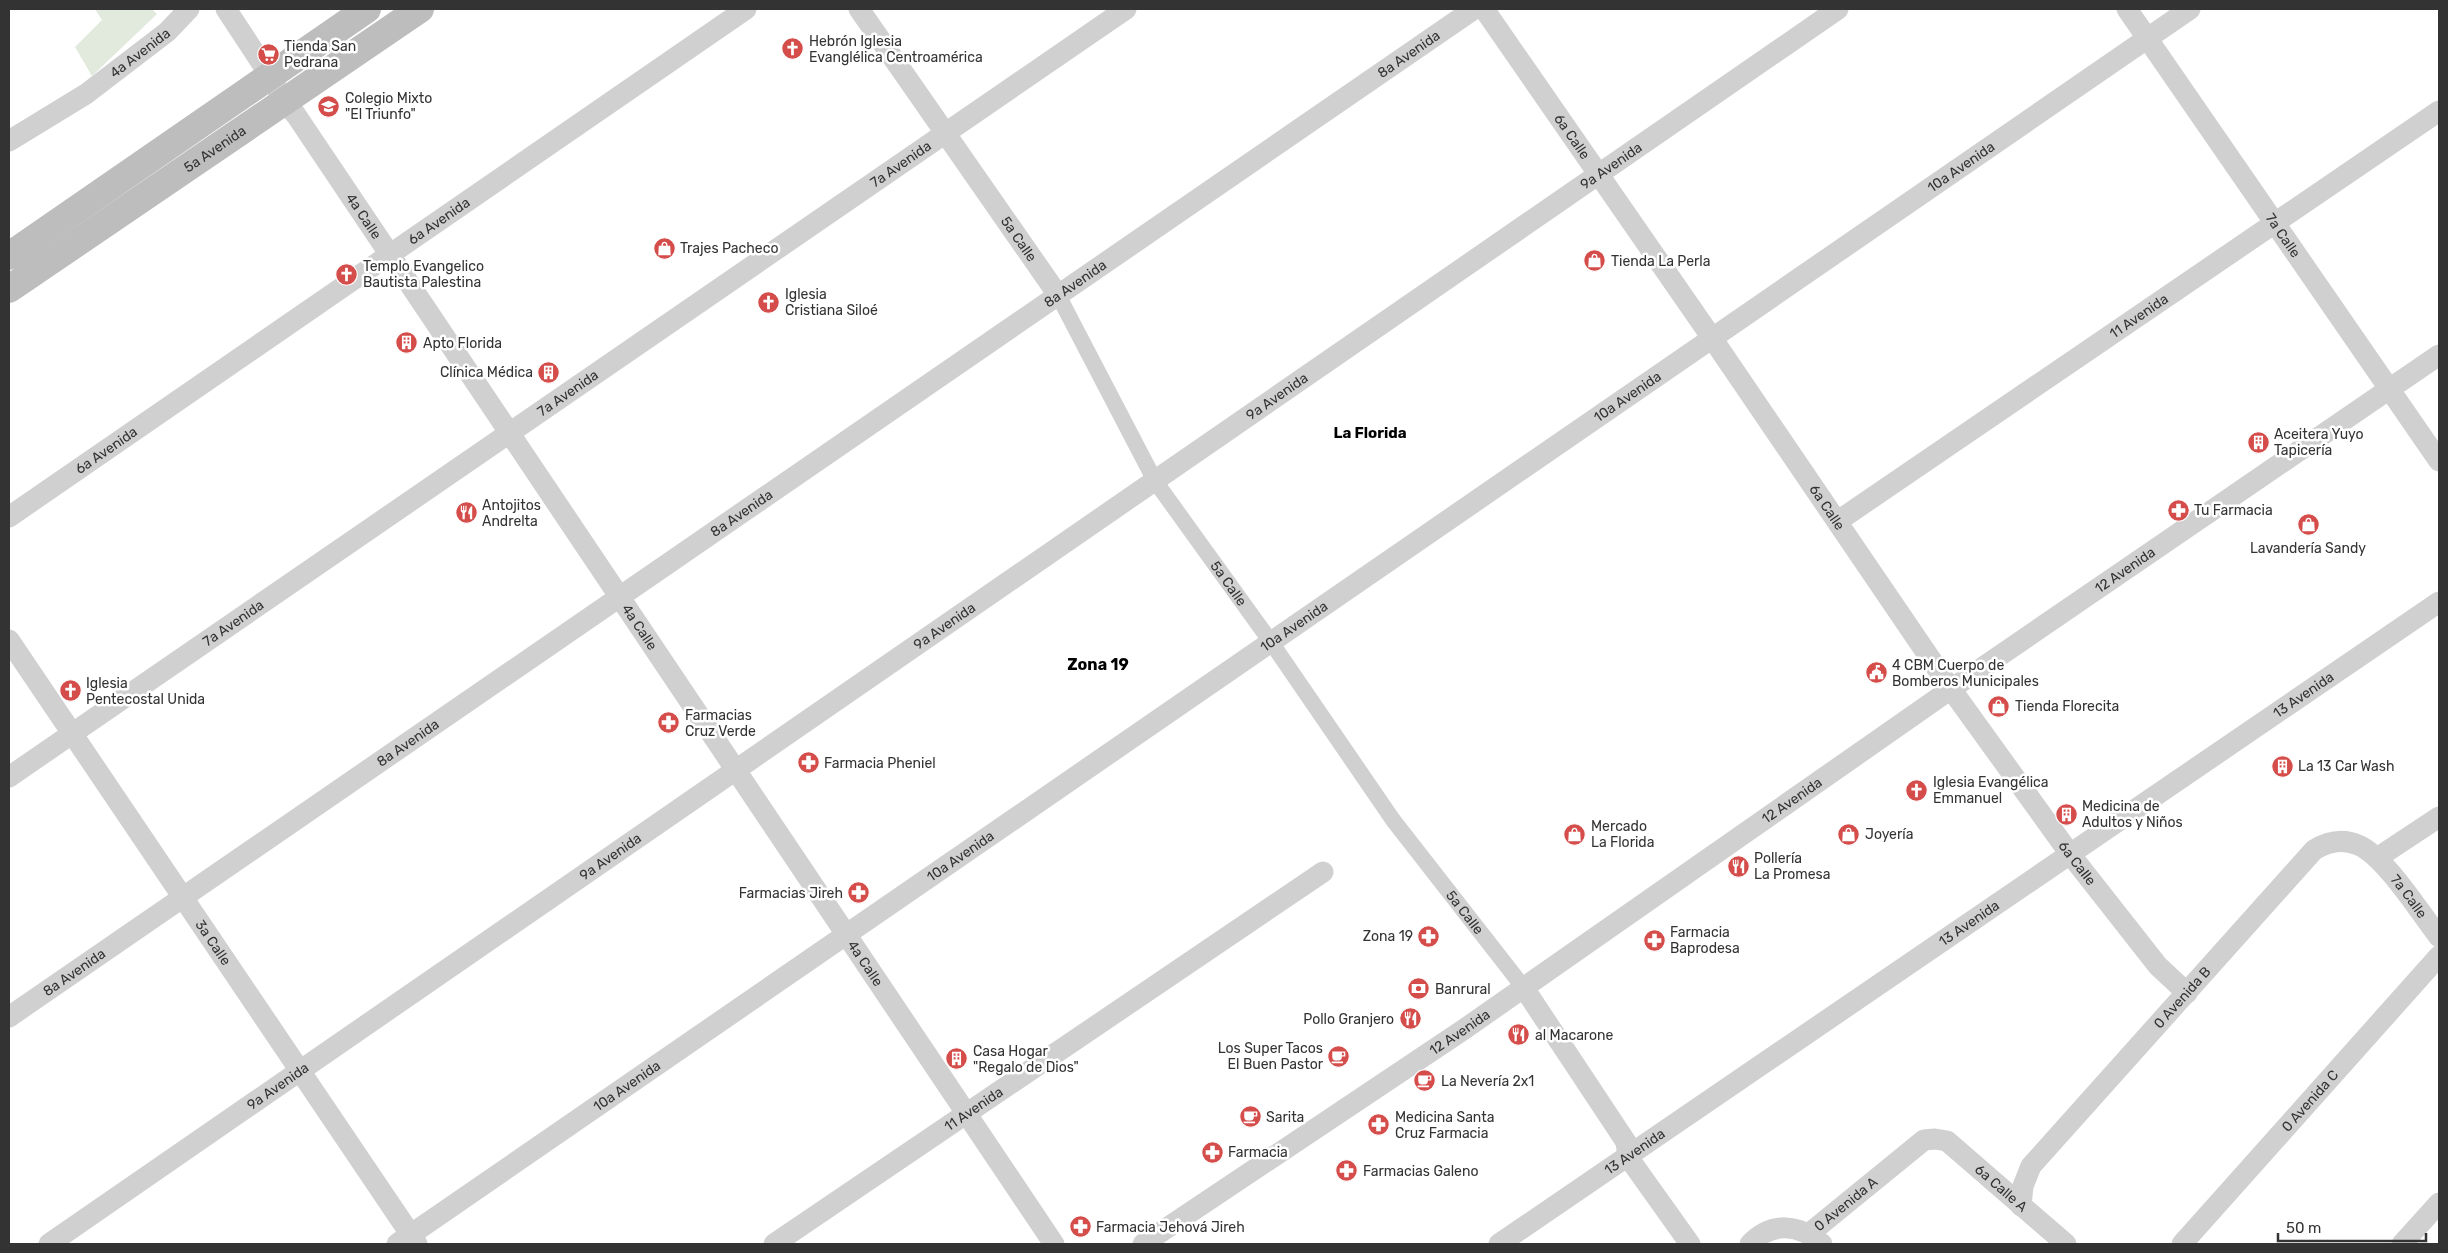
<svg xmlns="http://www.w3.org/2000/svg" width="2448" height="1253" font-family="Rubik,sans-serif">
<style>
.green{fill:#e2e9dd}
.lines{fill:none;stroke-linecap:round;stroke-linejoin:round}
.pedestrian{stroke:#d0d0d0;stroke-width:16}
.minor{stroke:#d0d0d0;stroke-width:21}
.secondary{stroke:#bdbdbd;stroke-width:28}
.labels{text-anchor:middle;stroke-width:5;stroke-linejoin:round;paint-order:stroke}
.poi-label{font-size:14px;fill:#333;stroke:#fff;text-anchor:start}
.street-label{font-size:14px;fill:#333;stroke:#fff}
.neighbourhood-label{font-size:15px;font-weight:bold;fill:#000;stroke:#fff}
.quarter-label{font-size:16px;font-weight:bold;fill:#000;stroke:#fff}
</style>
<rect width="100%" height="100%" fill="#fff"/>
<path class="green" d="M95 9H152L157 14 92 76 75 47 102 20Z"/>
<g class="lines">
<path class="pedestrian" id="s1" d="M1058 295 1155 481 1271 642 1393 820 1524 988"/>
<g class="minor">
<path id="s2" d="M226 9 270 76 283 100 296 115 1054 1244"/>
<path id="s3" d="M859 9 1058 295"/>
<path id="s4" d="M1484 9 1712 338 1951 689 2070 854 2158 966 2187 993"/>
<path id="s5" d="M2127 9 2439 461"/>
<path id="s6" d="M9 141 86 94 167 32 189 9"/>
<path id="s7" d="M9 517 746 9"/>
<path id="s8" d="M1838 521 2439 111"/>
<path id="s9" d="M9 640 417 1244"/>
<path id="s10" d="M9 777 1126 9"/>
<path d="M2377 858 2439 817"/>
<path d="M1524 988 1626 1142 1628 1157 1690 1244"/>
<path id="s11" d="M9 1017 1474 9"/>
<path id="s12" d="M2021 1206 2023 1186 2031 1166 2314 850C2327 842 2342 838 2358 845 2384 855 2421 914 2439 937"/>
<path id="s13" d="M1810 1233 1924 1140 1935 1139 1947 1141 2066 1244"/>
<path id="s14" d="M49 1244 1838 9"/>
<path id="s15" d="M397 1244 2190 9"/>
<path id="s16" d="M774 1244 1323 872"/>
<path id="s17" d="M1143 1244 1463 1030 1951 689 2439 355"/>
<path id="s18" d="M1499 1244 2439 602"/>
<path d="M1750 1244C1772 1221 1799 1224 1822 1244"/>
<path id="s19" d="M2182 1244 2439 956"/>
<path d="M2402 1244 2439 1203"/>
</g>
<g class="secondary">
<path d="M9 256 367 9"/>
<path id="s20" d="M9 289 420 9"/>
</g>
</g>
<defs>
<symbol id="church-disc" viewBox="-11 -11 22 22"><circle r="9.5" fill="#d54d4a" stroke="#fff"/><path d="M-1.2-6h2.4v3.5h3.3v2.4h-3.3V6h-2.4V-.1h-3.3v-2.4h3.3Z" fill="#fff"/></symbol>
<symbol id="supermarket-disc" viewBox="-11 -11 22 22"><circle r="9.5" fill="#d54d4a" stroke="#fff"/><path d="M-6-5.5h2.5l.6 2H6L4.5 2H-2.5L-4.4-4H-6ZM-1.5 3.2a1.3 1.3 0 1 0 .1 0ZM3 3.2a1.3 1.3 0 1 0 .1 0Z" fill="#fff"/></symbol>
<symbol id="school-disc" viewBox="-11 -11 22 22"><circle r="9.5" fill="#d54d4a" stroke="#fff"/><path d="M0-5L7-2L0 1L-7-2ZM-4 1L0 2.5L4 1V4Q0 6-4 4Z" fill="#fff"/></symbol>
<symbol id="shop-disc" viewBox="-11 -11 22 22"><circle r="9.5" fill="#d54d4a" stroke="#fff"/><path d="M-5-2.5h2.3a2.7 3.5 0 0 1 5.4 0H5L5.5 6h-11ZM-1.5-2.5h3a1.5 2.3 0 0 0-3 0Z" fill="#fff"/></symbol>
<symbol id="building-disc" viewBox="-11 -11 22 22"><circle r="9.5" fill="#d54d4a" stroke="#fff"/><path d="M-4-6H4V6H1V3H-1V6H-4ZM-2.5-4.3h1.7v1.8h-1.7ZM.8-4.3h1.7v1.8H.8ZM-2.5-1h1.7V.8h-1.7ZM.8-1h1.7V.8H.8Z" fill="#fff"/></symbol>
<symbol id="pharmacy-disc" viewBox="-11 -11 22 22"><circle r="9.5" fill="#d54d4a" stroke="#fff"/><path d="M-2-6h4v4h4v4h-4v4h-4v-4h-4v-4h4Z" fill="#fff"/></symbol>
<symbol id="restaurant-disc" viewBox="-11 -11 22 22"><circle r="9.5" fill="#d54d4a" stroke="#fff"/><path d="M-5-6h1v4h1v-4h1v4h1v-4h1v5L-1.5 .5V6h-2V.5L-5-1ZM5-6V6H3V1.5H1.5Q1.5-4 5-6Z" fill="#fff"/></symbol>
<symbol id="civic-disc" viewBox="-11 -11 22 22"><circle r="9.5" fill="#d54d4a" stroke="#fff"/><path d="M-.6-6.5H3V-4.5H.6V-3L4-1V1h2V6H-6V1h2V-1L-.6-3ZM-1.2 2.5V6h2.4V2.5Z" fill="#fff"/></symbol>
<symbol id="bank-disc" viewBox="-11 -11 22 22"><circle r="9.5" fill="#d54d4a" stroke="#fff"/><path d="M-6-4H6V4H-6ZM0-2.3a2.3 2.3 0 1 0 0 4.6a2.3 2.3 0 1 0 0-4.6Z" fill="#fff"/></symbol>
<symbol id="cafe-disc" viewBox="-11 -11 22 22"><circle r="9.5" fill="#d54d4a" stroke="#fff"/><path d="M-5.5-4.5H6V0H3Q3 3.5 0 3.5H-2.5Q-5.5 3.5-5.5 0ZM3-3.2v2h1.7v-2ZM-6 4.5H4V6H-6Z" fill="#fff"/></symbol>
</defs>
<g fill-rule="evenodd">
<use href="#church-disc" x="780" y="36" width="25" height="25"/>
<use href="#supermarket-disc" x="256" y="42" width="25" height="25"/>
<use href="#school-disc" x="316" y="94" width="25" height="25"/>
<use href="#shop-disc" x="652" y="236" width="25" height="25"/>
<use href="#shop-disc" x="1582" y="248" width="25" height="25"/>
<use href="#church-disc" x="334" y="262" width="25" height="25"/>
<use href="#church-disc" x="756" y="290" width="25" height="25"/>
<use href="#building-disc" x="394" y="330" width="25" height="25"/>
<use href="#building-disc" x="536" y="360" width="25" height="25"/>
<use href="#building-disc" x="2246" y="430" width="25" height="25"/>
<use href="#pharmacy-disc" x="2166" y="498" width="25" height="25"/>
<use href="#restaurant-disc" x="454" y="500" width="25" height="25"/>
<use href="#shop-disc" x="2296" y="512" width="25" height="25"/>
<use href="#civic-disc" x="1864" y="660" width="25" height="25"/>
<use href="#church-disc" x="58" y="678" width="25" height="25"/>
<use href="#shop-disc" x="1986" y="694" width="25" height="25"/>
<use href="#pharmacy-disc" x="656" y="710" width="25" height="25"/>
<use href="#pharmacy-disc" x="796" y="750" width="25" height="25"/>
<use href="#building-disc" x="2270" y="754" width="25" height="25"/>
<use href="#church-disc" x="1904" y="778" width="25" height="25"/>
<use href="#building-disc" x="2054" y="802" width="25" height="25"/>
<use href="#shop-disc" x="1562" y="822" width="25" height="25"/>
<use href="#shop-disc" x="1836" y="822" width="25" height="25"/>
<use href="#restaurant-disc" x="1726" y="854" width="25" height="25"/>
<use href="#pharmacy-disc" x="846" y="880" width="25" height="25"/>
<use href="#pharmacy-disc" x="1416" y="924" width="25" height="25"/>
<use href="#pharmacy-disc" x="1642" y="928" width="25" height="25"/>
<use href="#bank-disc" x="1406" y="976" width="25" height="25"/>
<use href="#restaurant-disc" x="1398" y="1006" width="25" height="25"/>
<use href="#restaurant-disc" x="1506" y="1022" width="25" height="25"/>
<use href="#cafe-disc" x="1326" y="1044" width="25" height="25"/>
<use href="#building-disc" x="944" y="1046" width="25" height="25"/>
<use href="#cafe-disc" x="1412" y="1068" width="25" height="25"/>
<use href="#cafe-disc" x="1238" y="1104" width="25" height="25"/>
<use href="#pharmacy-disc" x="1366" y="1112" width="25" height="25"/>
<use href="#pharmacy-disc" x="1200" y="1140" width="25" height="25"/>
<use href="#pharmacy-disc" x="1334" y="1158" width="25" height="25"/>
<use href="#pharmacy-disc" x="1068" y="1214" width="25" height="25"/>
</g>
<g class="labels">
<g class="poi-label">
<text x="809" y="46">Hebrón Iglesia<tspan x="809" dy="16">Evanglélica Centroamérica</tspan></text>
<text x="284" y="51">Tienda San<tspan x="284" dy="16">Pedrana</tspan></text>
<text x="345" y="103">Colegio Mixto<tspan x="345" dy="16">"El Triunfo"</tspan></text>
<text x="680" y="253">Trajes Pacheco</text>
<text x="1611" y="266">Tienda La Perla</text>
<text x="363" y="271">Templo Evangelico<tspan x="363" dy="16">Bautista Palestina</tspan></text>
<text x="785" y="299">Iglesia<tspan x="785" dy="16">Cristiana Siloé</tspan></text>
<text x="423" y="348">Apto Florida</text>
<text x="533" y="377" text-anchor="end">Clínica Médica</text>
<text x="2274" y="439">Aceitera Yuyo<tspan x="2274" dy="16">Tapicería</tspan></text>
<text x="482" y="510">Antojitos<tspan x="482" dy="16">Andrelta</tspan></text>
<text x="2194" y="515">Tu Farmacia</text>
<text x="2308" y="553" text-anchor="middle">Lavandería Sandy</text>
<text x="1892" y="670">4 CBM Cuerpo de<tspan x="1892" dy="16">Bomberos Municipales</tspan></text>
<text x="86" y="688">Iglesia<tspan x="86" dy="16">Pentecostal Unida</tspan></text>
<text x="2015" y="711">Tienda Florecita</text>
<text x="685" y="720">Farmacias<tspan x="685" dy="16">Cruz Verde</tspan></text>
<text x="824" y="768">Farmacia Pheniel</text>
<text x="2298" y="771">La 13 Car Wash</text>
<text x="1933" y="787">Iglesia Evangélica<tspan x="1933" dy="16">Emmanuel</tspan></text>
<text x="2082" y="811">Medicina de<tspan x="2082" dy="16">Adultos y Niños</tspan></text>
<text x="1591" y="831">Mercado<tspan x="1591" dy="16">La Florida</tspan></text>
<text x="1865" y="839">Joyería</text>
<text x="1754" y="863">Pollería<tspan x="1754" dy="16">La Promesa</tspan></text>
<text x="843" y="898" text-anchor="end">Farmacias Jireh</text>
<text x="1670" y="937">Farmacia<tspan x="1670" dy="16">Baprodesa</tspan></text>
<text x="1413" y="941" text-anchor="end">Zona 19</text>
<text x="1435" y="994">Banrural</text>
<text x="1394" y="1024" text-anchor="end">Pollo Granjero</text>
<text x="1535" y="1040">al Macarone</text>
<text x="1323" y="1053" text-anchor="end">Los Super Tacos<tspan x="1323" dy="16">El Buen Pastor</tspan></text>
<text x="973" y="1056">Casa Hogar<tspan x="973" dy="16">"Regalo de Dios"</tspan></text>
<text x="1441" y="1086">La Nevería 2x1</text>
<text x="1266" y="1122">Sarita</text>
<text x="1395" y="1122">Medicina Santa<tspan x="1395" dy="16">Cruz Farmacia</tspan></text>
<text x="1228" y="1157">Farmacia</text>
<text x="1363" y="1176">Farmacias Galeno</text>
<text x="1096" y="1232">Farmacia Jehová Jireh</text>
</g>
<g class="street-label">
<text dy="5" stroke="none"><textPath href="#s6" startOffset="158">4a Avenida</textPath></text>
<text dy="5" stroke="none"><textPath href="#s11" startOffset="1699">8a Avenida</textPath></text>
<text dy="5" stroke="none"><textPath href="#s4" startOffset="155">6a Calle</textPath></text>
<text dy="5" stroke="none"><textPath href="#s20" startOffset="249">5a Avenida</textPath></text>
<text dy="5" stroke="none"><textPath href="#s10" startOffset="1082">7a Avenida</textPath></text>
<text dy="5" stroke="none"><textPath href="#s14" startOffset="1898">9a Avenida</textPath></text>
<text dy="5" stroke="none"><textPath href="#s15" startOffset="1899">10a Avenida</textPath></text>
<text dy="5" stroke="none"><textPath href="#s2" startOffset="249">4a Calle</textPath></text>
<text dy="5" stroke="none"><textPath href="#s7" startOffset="522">6a Avenida</textPath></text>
<text dy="5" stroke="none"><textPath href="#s5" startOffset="275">7a Calle</textPath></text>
<text dy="5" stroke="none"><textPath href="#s3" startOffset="280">5a Calle</textPath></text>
<text dy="5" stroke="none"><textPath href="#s11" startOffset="1294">8a Avenida</textPath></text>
<text dy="5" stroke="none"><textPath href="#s8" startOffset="364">11 Avenida</textPath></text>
<text dy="5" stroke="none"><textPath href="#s10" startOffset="678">7a Avenida</textPath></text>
<text dy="5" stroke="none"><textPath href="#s14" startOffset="1492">9a Avenida</textPath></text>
<text dy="5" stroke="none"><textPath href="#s15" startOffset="1494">10a Avenida</textPath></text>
<text dy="5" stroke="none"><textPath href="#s7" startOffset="118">6a Avenida</textPath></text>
<text dy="5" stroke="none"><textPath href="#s4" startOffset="605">6a Calle</textPath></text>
<text dy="5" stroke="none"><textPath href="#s11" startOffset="889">8a Avenida</textPath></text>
<text dy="5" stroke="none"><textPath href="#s17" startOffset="1191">12 Avenida</textPath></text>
<text dy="5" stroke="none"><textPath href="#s1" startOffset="336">5a Calle</textPath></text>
<text dy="5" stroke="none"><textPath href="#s10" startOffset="272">7a Avenida</textPath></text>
<text dy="5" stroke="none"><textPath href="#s15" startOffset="1089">10a Avenida</textPath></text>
<text dy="5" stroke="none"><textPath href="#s2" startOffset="744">4a Calle</textPath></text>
<text dy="5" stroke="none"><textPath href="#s14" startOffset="1088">9a Avenida</textPath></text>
<text dy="5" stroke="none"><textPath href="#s18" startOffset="974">13 Avenida</textPath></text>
<text dy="5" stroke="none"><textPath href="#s11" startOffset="484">8a Avenida</textPath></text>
<text dy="5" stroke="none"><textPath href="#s17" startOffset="786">12 Avenida</textPath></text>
<text dy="5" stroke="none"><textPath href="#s15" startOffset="684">10a Avenida</textPath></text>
<text dy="5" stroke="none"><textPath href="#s14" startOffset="682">9a Avenida</textPath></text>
<text dy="5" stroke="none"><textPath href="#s4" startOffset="1040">6a Calle</textPath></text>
<text dy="5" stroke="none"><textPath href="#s12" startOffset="585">7a Calle</textPath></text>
<text dy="5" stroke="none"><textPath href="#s1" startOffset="741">5a Calle</textPath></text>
<text dy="5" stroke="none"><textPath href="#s18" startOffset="569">13 Avenida</textPath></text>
<text dy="5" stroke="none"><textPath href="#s9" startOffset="365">3a Calle</textPath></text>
<text dy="5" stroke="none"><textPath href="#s2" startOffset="1149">4a Calle</textPath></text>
<text dy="5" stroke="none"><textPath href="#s11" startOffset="79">8a Avenida</textPath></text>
<text dy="5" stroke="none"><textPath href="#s12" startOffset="268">0 Avenida B</textPath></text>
<text dy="5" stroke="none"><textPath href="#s17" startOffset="381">12 Avenida</textPath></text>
<text dy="5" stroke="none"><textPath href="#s15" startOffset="279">10a Avenida</textPath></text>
<text dy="5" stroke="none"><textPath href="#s14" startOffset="278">9a Avenida</textPath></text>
<text dy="5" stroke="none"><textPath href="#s19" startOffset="192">0 Avenida C</textPath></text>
<text dy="5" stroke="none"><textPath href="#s16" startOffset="241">11 Avenida</textPath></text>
<text dy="5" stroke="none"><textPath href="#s18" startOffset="164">13 Avenida</textPath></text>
<text dy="5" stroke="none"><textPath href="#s13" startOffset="242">6a Calle A</textPath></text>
<text dy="5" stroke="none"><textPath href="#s13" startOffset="46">0 Avenida A</textPath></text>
</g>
<g class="neighbourhood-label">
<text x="1370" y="438">La Florida</text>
</g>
<g class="quarter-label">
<text x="1098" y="670">Zona 19</text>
</g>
</g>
<rect width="2448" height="1253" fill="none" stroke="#333333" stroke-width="20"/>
<path d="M2278 1233v8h148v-8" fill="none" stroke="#333333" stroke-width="2.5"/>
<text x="2286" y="1233" font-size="15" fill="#333333" stroke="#ffffff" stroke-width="4" paint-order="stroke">50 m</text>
</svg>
